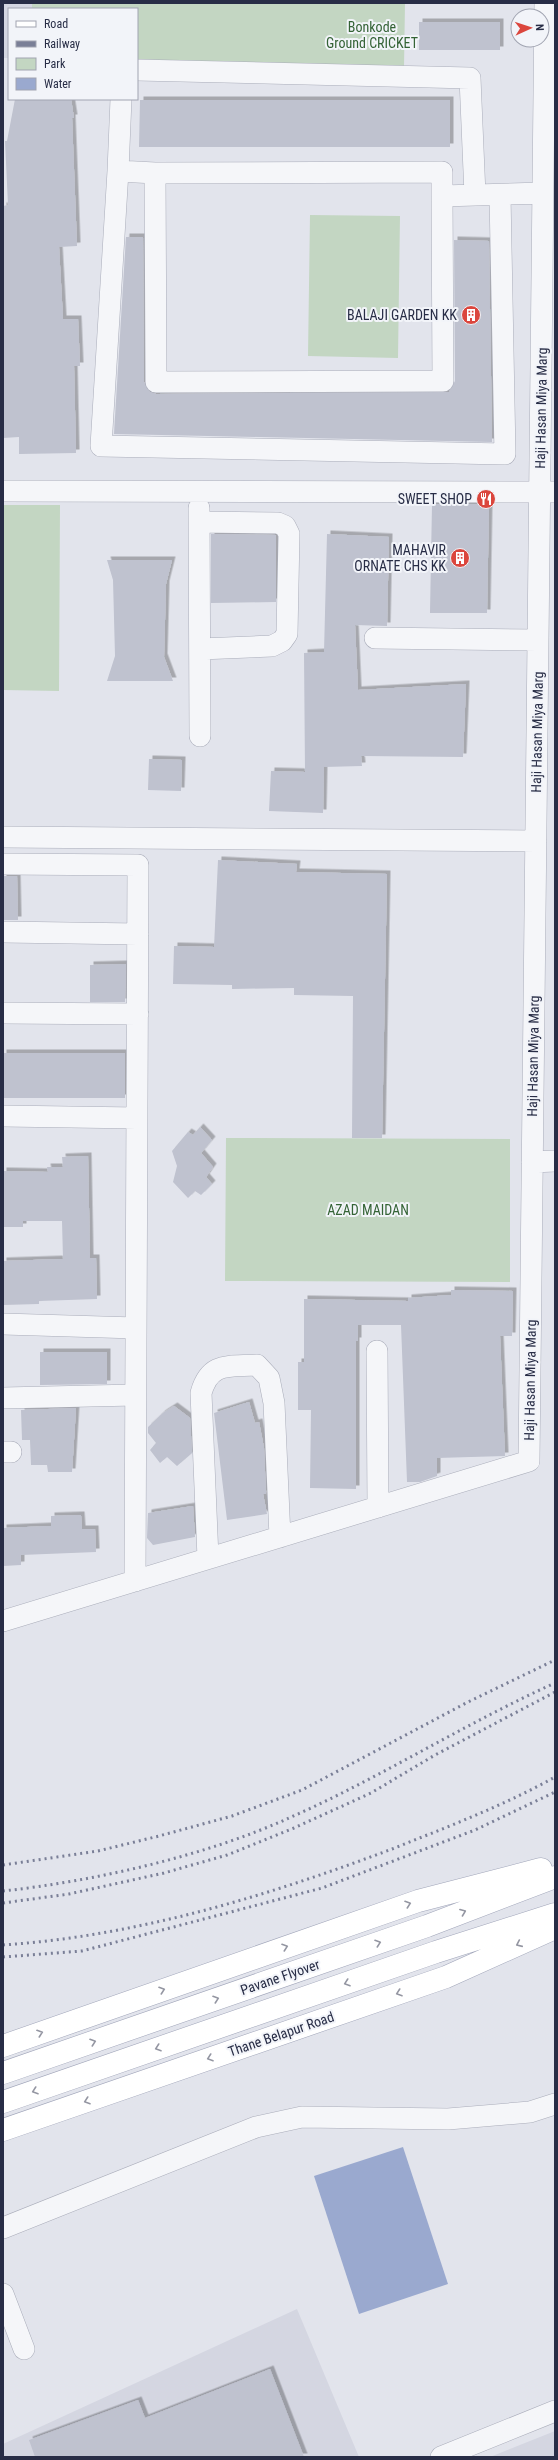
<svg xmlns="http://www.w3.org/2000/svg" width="558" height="2460" font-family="'Roboto Condensed',sans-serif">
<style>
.built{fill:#d4d6e1}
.green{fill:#c3d6c2}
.water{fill:#9aa9cf}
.building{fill:#bfc2cf;filter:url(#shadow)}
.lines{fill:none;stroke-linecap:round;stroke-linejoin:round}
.minor-casing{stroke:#aaadba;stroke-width:22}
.major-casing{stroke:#a0a5b9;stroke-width:23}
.minor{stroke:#f5f6f9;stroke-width:21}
.major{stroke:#fff;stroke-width:22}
.rail{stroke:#7a7f97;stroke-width:3;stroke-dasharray:2 4;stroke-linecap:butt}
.oneway{stroke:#9496a2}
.labels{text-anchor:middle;stroke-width:4;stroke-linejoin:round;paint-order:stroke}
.park-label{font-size:14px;fill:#346335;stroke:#f2f4f9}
.poi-label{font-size:14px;fill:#282d46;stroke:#f2f4f9;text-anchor:end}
.street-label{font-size:14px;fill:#282d46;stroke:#f2f4f9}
</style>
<defs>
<filter id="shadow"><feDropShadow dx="3.5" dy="-3.5" stdDeviation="0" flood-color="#0004"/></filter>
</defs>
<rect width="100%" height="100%" fill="#e2e4ec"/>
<path class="built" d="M3 3H32V9H9V58H3Z
M297 2309 359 2457H3V2444Z
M555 2431V2457H490Z"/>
<path class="green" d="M32 3H405L404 67 137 61V9H32Z
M310 215 400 216 398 358 308 356Z
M3 505H60L59 691 3 690Z
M226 1138 510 1139V1282L225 1281Z"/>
<path class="water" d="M403 2147 448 2284 359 2314 314 2176Z"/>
<path class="building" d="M419 22H500V50H419Z
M15 99H71L74 118H72L77 246 59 247 63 319H78L80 366H74L76 453 19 454V437L3 438V206L8 205 5 141H7Z
M140 100H450V147H139Z
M126 237H143L144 382 150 392 156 394 449 392 455 381 454 240 489 241 492 442 114 434Z
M432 504H489L487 613H430Z
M211 534 276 535V602L211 603Z
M327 534 389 537 387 626 355 625 358 690 466 684 463 757 361 756 362 766 324 767 323 813 269 811 271 771 305 772 304 653 324 652Z
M107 560H172L166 584 164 657 173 681H107L115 656 113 580Z
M149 759 182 760 181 791 148 790Z
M218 860 297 864 296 872 387 874 382 1138H352L353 996 294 995V988L232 989V985L173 984 174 946 214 947Z
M3 876H17L18 920H3Z
M126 964 125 1002H90V965Z
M3 1053H125V1098H3Z
M200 1127 212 1140 201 1153 213 1167 206 1177 212 1184 201 1195 195 1191 188 1198 173 1182 177 1166 172 1151 188 1132 193 1135Z
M88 1156 90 1258H96L97 1299 39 1301V1304L3 1305V1261L63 1259 62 1221H23V1227H3V1171L48 1172 47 1167H63L62 1157Z
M451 1290 513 1291 512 1336H500L505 1456 437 1458V1476L420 1482H407L401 1325H358V1341H356V1489L310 1488 311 1410H298V1362H304V1299L408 1301V1298L451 1295Z
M40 1352H107V1384L40 1385Z
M249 1402 255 1423 259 1422 264 1448 266 1494H263L267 1514 227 1520 214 1413Z
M174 1406 190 1418 192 1453 177 1466 167 1457 160 1463 150 1450 156 1443 148 1433V1427L163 1413Z
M76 1408 72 1472H48L47 1465H31L30 1440H22L21 1410Z
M193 1506 195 1537 153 1545 147 1538 148 1513Z
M81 1515 82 1529H95L96 1552 21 1555V1565L3 1566V1528L51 1526V1516Z
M270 2369 304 2457H35L29 2440 138 2400 145 2418Z"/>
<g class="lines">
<defs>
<path id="minor" d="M137 70 470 78 475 195
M118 171 121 99
M155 173 118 171 101 446 505 454 500 195
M442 196V172L155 173 156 382 443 381 442 196 543 193
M3 491 555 492
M199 508 200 736
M199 522 278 523 285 526 289 534 287 634 282 641 272 646 200 649
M375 638 538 640
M3 837 536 841
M3 864 138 865 135 1581
M3 932 138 934
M3 1013 138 1014
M3 1116 137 1118
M532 1162 555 1161
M3 1324 136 1328
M377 1351 378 1507
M3 1398 135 1395
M3 1452H11
M208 1558 201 1393C210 1361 229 1367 257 1365L269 1378 274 1403 280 1537
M3 1621 529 1461 545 3
M3 2228 256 2127 302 2117 448 2119 530 2112 555 2104
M3 2294 24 2349
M441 2457 555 2411"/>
<path id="major" d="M3 2046 418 1901 541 1869
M3 2073 427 1926 555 1877
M3 2102 436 1952 555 1914
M3 2130 446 1977 555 1928"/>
</defs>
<use href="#minor" class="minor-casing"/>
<use href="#major" class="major-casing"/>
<use href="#minor" class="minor"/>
<use href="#major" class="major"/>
<path class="rail" d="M3 1865 98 1851 159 1836 232 1816 302 1790 468 1702 555 1660
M3 1891C95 1881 205 1856 289 1818 380 1778 464 1724 555 1683
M3 1903 69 1894 164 1873 227 1855 294 1828 371 1793 435 1755 555 1692
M3 1945C137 1936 267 1896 392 1849 447 1827 503 1806 555 1777
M3 1957 82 1951 322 1888 475 1830 555 1792"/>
</g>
<defs><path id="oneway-chevron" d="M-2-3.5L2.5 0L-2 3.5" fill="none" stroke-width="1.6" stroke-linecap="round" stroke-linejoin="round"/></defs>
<g class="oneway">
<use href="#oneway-chevron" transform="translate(408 1904) rotate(-19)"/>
<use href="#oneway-chevron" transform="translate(463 1912) rotate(-21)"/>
<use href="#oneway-chevron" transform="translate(378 1943) rotate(-19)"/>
<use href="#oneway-chevron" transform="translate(519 1944) rotate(156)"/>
<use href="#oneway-chevron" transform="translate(285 1947) rotate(-19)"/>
<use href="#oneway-chevron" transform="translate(347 1983) rotate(161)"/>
<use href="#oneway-chevron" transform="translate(162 1990) rotate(-19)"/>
<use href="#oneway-chevron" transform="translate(399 1993) rotate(161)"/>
<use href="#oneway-chevron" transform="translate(216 1999) rotate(-19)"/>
<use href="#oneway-chevron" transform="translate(40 2033) rotate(-19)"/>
<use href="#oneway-chevron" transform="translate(93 2042) rotate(-19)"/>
<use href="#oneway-chevron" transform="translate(158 2048) rotate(161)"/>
<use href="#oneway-chevron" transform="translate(210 2058) rotate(161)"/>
<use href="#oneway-chevron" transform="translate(35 2091) rotate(161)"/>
<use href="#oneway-chevron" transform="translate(87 2101) rotate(161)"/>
</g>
<defs>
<symbol id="building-disc" viewBox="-11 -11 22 22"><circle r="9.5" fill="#db463d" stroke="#f2f4f9"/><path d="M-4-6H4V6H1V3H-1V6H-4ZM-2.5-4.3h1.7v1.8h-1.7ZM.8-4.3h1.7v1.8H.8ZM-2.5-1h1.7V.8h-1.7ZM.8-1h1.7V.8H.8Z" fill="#fff"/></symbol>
<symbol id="restaurant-disc" viewBox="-11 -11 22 22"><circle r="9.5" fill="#db463d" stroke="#f2f4f9"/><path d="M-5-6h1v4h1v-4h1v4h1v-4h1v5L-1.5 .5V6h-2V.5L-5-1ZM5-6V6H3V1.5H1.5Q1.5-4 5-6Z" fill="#fff"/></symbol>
</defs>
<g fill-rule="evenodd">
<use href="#building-disc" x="460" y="304" width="22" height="22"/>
<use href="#restaurant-disc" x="475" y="488" width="22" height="22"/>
<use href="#building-disc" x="449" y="547" width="22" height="22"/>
</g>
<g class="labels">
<g class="park-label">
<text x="372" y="32">Bonkode<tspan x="372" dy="16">Ground CRICKET</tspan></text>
<text x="368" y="1215">AZAD MAIDAN</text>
</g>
<g class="poi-label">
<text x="457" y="320">BALAJI GARDEN KK</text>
<text x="472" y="504">SWEET SHOP</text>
<text x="446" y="555">MAHAVIR<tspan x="446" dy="16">ORNATE CHS KK</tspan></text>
</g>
<g class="street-label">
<text transform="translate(541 408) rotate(-89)" y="5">Haji Hasan Miya Marg</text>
<text transform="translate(537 732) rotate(-89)" y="5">Haji Hasan Miya Marg</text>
<text transform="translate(533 1056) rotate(-89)" y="5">Haji Hasan Miya Marg</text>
<text transform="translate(530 1380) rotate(-89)" y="5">Haji Hasan Miya Marg</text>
<text transform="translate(280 1977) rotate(-19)" y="5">Pavane Flyover</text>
<text transform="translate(281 2034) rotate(-19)" y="5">Thane Belapur Road</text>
</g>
</g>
<rect width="558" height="2460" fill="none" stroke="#282d46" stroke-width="8"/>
<rect x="8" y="8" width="130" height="92" fill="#f2f4f9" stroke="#a1a4b1"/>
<rect x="16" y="21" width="20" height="6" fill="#ffffff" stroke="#a1a4b1"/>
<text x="44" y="28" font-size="12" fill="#282d46">Road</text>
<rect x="16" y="41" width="20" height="6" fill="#7a7f97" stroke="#a1a4b1"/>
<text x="44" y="48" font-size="12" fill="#282d46">Railway</text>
<rect x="16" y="58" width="20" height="12" fill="#c3d6c2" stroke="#a1a4b1"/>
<text x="44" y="68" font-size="12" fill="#282d46">Park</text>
<rect x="16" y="78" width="20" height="12" fill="#9aa9cf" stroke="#a1a4b1"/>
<text x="44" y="88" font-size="12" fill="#282d46">Water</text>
<g transform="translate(530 28) rotate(87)"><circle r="19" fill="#f2f4f9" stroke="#a1a4b1"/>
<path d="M0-3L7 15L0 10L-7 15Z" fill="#db463d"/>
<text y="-6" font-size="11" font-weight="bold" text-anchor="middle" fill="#282d46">N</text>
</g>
</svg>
